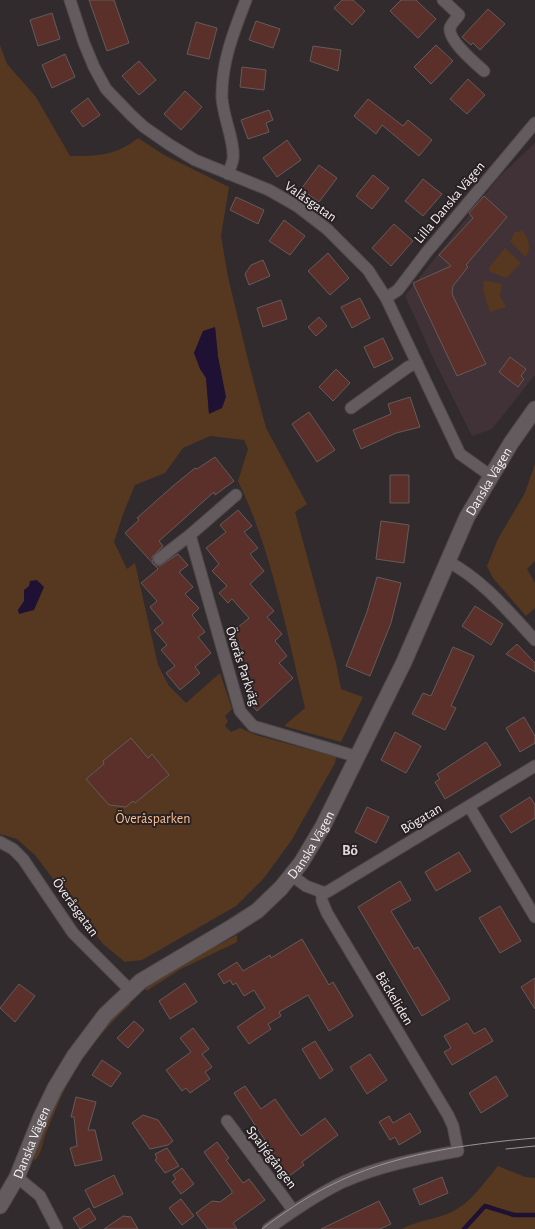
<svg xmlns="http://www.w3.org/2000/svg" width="535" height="1229" font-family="'Alegreya Sans',sans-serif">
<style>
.built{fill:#403236}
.green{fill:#563820;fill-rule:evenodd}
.water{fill:#1f1134}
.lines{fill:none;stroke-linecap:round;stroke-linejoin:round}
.stream{stroke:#1f1134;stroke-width:4.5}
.building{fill:#5b302a;stroke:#645b5a}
.street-casing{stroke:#4f484a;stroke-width:13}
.secondary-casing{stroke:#4f484a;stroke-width:17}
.street{stroke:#635b5d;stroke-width:11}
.secondary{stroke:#635b5d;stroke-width:15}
.tram{stroke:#9b9597;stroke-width:1}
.labels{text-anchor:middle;stroke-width:4;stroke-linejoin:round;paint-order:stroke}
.street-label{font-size:14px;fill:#f5f0f1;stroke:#282123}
.park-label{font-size:14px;fill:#fdbe8f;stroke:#282123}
.neighbourhood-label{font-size:15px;font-weight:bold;fill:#e3d9dc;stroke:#282123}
</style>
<rect width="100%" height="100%" fill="#322b2d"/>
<path class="built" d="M535 143V375L492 429 472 436 435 362 405 296 499 177Z"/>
<path class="green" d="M0 45 7 64 36 97 70 156C97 156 116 156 138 138L164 155 229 187 221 236 228 277 249 364 266 428 307 504 295 512 336 663 341 689 363 697 341 742 284 726 305 708C287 633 272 551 238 481L248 449 244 440 210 436 183 448 165 473 135 485 123 514 114 542 127 569 135 563 158 665 169 686 186 703 220 673 232 709 225 716 228 721 225 726 231 732 240 728 256 735 336 757 335 763 291 841 264 878 236 906 142 960 125 962 103 944 86 923 36 856 17 839 0 834ZM215 328 218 356 209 413 206 378 194 353 203 331Z
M523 231C529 239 532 249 525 257L510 241 515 232Z
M505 248 521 263 506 278 489 271 490 266Z
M484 280 502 284 500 296 506 307 490 312 483 290Z
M535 464V561L527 569 535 583V608L526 616 493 578 487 566 498 539 525 493Z
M237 935V942L181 969 148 990 147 991 145 988 188 961Z
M128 1002 131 1004C101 1030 73 1068 58 1104 54 1114 50 1123 46 1133 42 1143 42 1154 34 1161V1155C42 1134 49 1113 59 1094 77 1060 101 1029 128 1002Z
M498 1166 525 1177 535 1178V1229H402C416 1221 432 1220 447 1214 470 1205 482 1185 498 1166Z"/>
<path class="water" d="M215 327 218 356 226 397 222 408 209 414 206 378 200 369 194 353 203 331Z
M37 580 44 587 34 610 19 614 18 610 24 601V590L29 586 30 581Z"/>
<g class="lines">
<path class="stream" d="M464 1229 485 1206 514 1215H535"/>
</g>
<path class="building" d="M89 0H114L129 43 107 51Z
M342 0H353L365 11 352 25 334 8Z
M401 0H416L436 19 418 38 390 11Z
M488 9 505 24 480 50 473 43 471 45 462 37Z
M52 13 60 39 38 46 30 20Z
M256 21 280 29 273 48 249 40Z
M196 22 217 28 209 59 187 54Z
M436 45 453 61 431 84 414 67Z
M313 46 341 50 338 71 310 61Z
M65 54 75 77 52 88 42 65Z
M139 61 156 80 139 95 122 76Z
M242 67 266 70 264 90 240 87Z
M468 79 485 95 467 114 450 99Z
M185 91 202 107 181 130 164 114Z
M88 98 100 115 83 127 71 111Z
M368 99 403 126 408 120 432 140 419 156 382 125 376 134 354 116Z
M269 110 273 120 266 123 269 132 248 139 241 120Z
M287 140 301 160 277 177 263 158Z
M319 165 337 178 319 202 301 189Z
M373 175 389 188 372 209 356 196Z
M423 179 442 194 423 216 405 201Z
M484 196 507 217 466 265 468 267 453 286 452 294 486 364 457 376 413 283 451 266 439 255 473 218 469 213Z
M236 197 264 210 258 224 230 210Z
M284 220 305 236 290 255 269 241Z
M394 224 413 241 391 266 372 248Z
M328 253 349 278 330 295 308 271Z
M263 260 270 276 249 285 245 274 251 265Z
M360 298 370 318 352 328 341 307Z
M281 300 287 319 263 327 257 308Z
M319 317 327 326 316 336 308 327Z
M383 338 393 359 374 368 364 347Z
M510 357 526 369 521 376 524 379 518 387 499 372Z
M336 369 350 383 333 401 319 387Z
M410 397 420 427 396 433 361 449 353 430 391 414 388 404Z
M309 412 335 450 317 462 292 424Z
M215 457 234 481 215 495 214 492 159 541 163 546 152 557 153 564 160 566 178 554 188 565 179 572 193 587 185 594 199 608 192 615 205 632 198 637 211 653 195 667 200 673 180 690 166 673 175 666 161 650 167 645 154 630 163 623 150 607 157 601 141 583 158 569 125 533 139 520 137 518 173 486 195 468 197 469Z
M390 475H409V503H390Z
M238 510 252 526 244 532 258 548 250 554 264 571 250 584 274 611 267 617 282 634 275 641 287 656 279 663 293 678 257 711 248 701 255 694 241 678 249 672 236 656 243 650 230 634 249 618 232 599 228 603 219 593 227 586 212 571 219 564 206 548 226 532 220 525Z
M381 521 409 525 404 563 376 559Z
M377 577 401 583 391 623 370 676 346 666 367 612Z
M475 606 503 624 491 645 462 626Z
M517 644 535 663V672L506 654Z
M453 647 474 656 451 706 456 708 445 730 412 714 423 693 431 696Z
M524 717 535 736V743L520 752 506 728Z
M395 732 421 746 406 773 381 760Z
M131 738 148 758 152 754 169 775 135 803 133 801 126 807 109 805 86 779 104 764 103 761Z
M486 742 501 765 445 799 435 782 440 779 437 774Z
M530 797 535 805V818L511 833 500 816Z
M367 807 389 817 376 843 355 832Z
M459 852 471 871 436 891 425 872Z
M400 881 411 900 391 911 414 949 418 947 450 999 422 1016 358 907Z
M500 906 521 941 500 953 479 918Z
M302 939 329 985 333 982 353 1016 329 1031 308 995 279 1012 281 1016 268 1024 271 1029 249 1044 237 1027 265 1008 254 990 244 996 236 983 233 985 230 980 224 984 218 974 237 962 243 971 270 955 271 958Z
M535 978V1009L521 987Z
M185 983 197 1002 170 1019 159 1001Z
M19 984 35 996 15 1022 0 1008Z
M134 1021 144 1030 128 1048 117 1038Z
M467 1023 474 1034 485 1028 493 1041 452 1065 444 1052 451 1048 444 1036Z
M193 1028 209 1049 202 1054 212 1067 205 1072 210 1079 190 1093 186 1088 182 1091 166 1070 191 1052 180 1038Z
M315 1041 333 1070 320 1079 302 1049Z
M370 1054 387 1080 367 1094 350 1067Z
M102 1060 121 1073 111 1087 92 1075Z
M496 1076 508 1096 481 1113 469 1093Z
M245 1086 261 1109 275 1099 301 1136 325 1118 338 1135 302 1162 304 1165 288 1177 273 1155 274 1154 234 1093Z
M76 1097 96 1102 88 1130H95L102 1160 75 1166 70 1148 77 1146 74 1117H71Z
M410 1113 421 1132 399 1145 395 1137 390 1140 379 1122 389 1116 393 1123Z
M143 1115 158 1120 173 1141 168 1145 150 1149 132 1123Z
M217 1142 229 1158 226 1160 243 1183 249 1179 265 1200 233 1223 237 1229H208L196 1213 212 1201 220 1202 232 1193V1191L204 1152Z
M167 1148 179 1166 165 1173 155 1160 157 1158 155 1154Z
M182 1168 194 1184 181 1194 172 1182 176 1179 173 1175Z
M114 1175 123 1194 94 1208 85 1190Z
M442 1177 448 1193 420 1205 413 1189Z
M181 1199 194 1216 182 1225 169 1208Z
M379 1201 391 1224 380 1229H321Z
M89 1208 96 1219 80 1229 73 1218Z
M123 1216 131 1217 138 1229H104Z"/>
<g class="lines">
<defs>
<path id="street" d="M70 0 84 43 94 67 106 89 131 115 144 127 170 145 195 160 269 190 297 206 327 229 368 270 386 298 460 454 491 476
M443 0 459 15C456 19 451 24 450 28 448 40 475 63 484 71
M228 174C230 169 232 164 233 159 235 142 223 117 222 98 221 63 234 31 246 0
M386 298 398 290 426 253 535 123
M351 408 408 367 417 363
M236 495 190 535 240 711 253 726 358 757
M159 559 190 535
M447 561C482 579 508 611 535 640
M469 806 535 917
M0 842 13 849 23 859 73 933 130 990
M322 892H327L535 766
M227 1121 293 1210
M17 1177 40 1196 57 1229
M268 1229C292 1212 316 1195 343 1182 379 1166 419 1158 458 1151L453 1126 448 1115 327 913 322 901V892L306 886 291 875"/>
<g id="secondary">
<path id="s1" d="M0 1206 17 1177 41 1117 55 1088 75 1055 105 1015 141 981 232 927 257 911 281 888 301 863 323 826 404 662 467 517 511 443 535 409"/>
</g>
</defs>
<use href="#street" class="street-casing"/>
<use href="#secondary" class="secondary-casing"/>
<use href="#street" class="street"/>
<use href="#secondary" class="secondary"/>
<path class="tram" d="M506 1149 535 1146
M262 1229C283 1213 305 1198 329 1186 392 1154 466 1144 535 1138"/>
</g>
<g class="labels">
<g class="street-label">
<text transform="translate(311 201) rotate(35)" y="5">Valåsgatan</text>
<text transform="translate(449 202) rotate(-50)" y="5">Lilla Danska Vägen</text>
<text dy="5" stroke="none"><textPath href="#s1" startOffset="895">Danska Vägen</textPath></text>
<text transform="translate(243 666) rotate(72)" y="5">Överås Parkväg</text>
<text transform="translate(421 818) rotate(-31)" y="5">Bögatan</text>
<text dy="5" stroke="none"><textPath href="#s1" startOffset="490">Danska Vägen</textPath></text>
<text transform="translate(76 907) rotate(54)" y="5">Överåsgatan</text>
<text transform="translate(395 998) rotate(59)" y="5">Bäckeliden</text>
<text dy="5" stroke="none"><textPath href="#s1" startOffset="71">Danska Vägen</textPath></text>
<text transform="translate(272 1157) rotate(53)" y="5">Spaljégången</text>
</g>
<g class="park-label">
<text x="153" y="823">Överåsparken</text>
</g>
<g class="neighbourhood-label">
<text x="350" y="855">Bö</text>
</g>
</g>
</svg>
